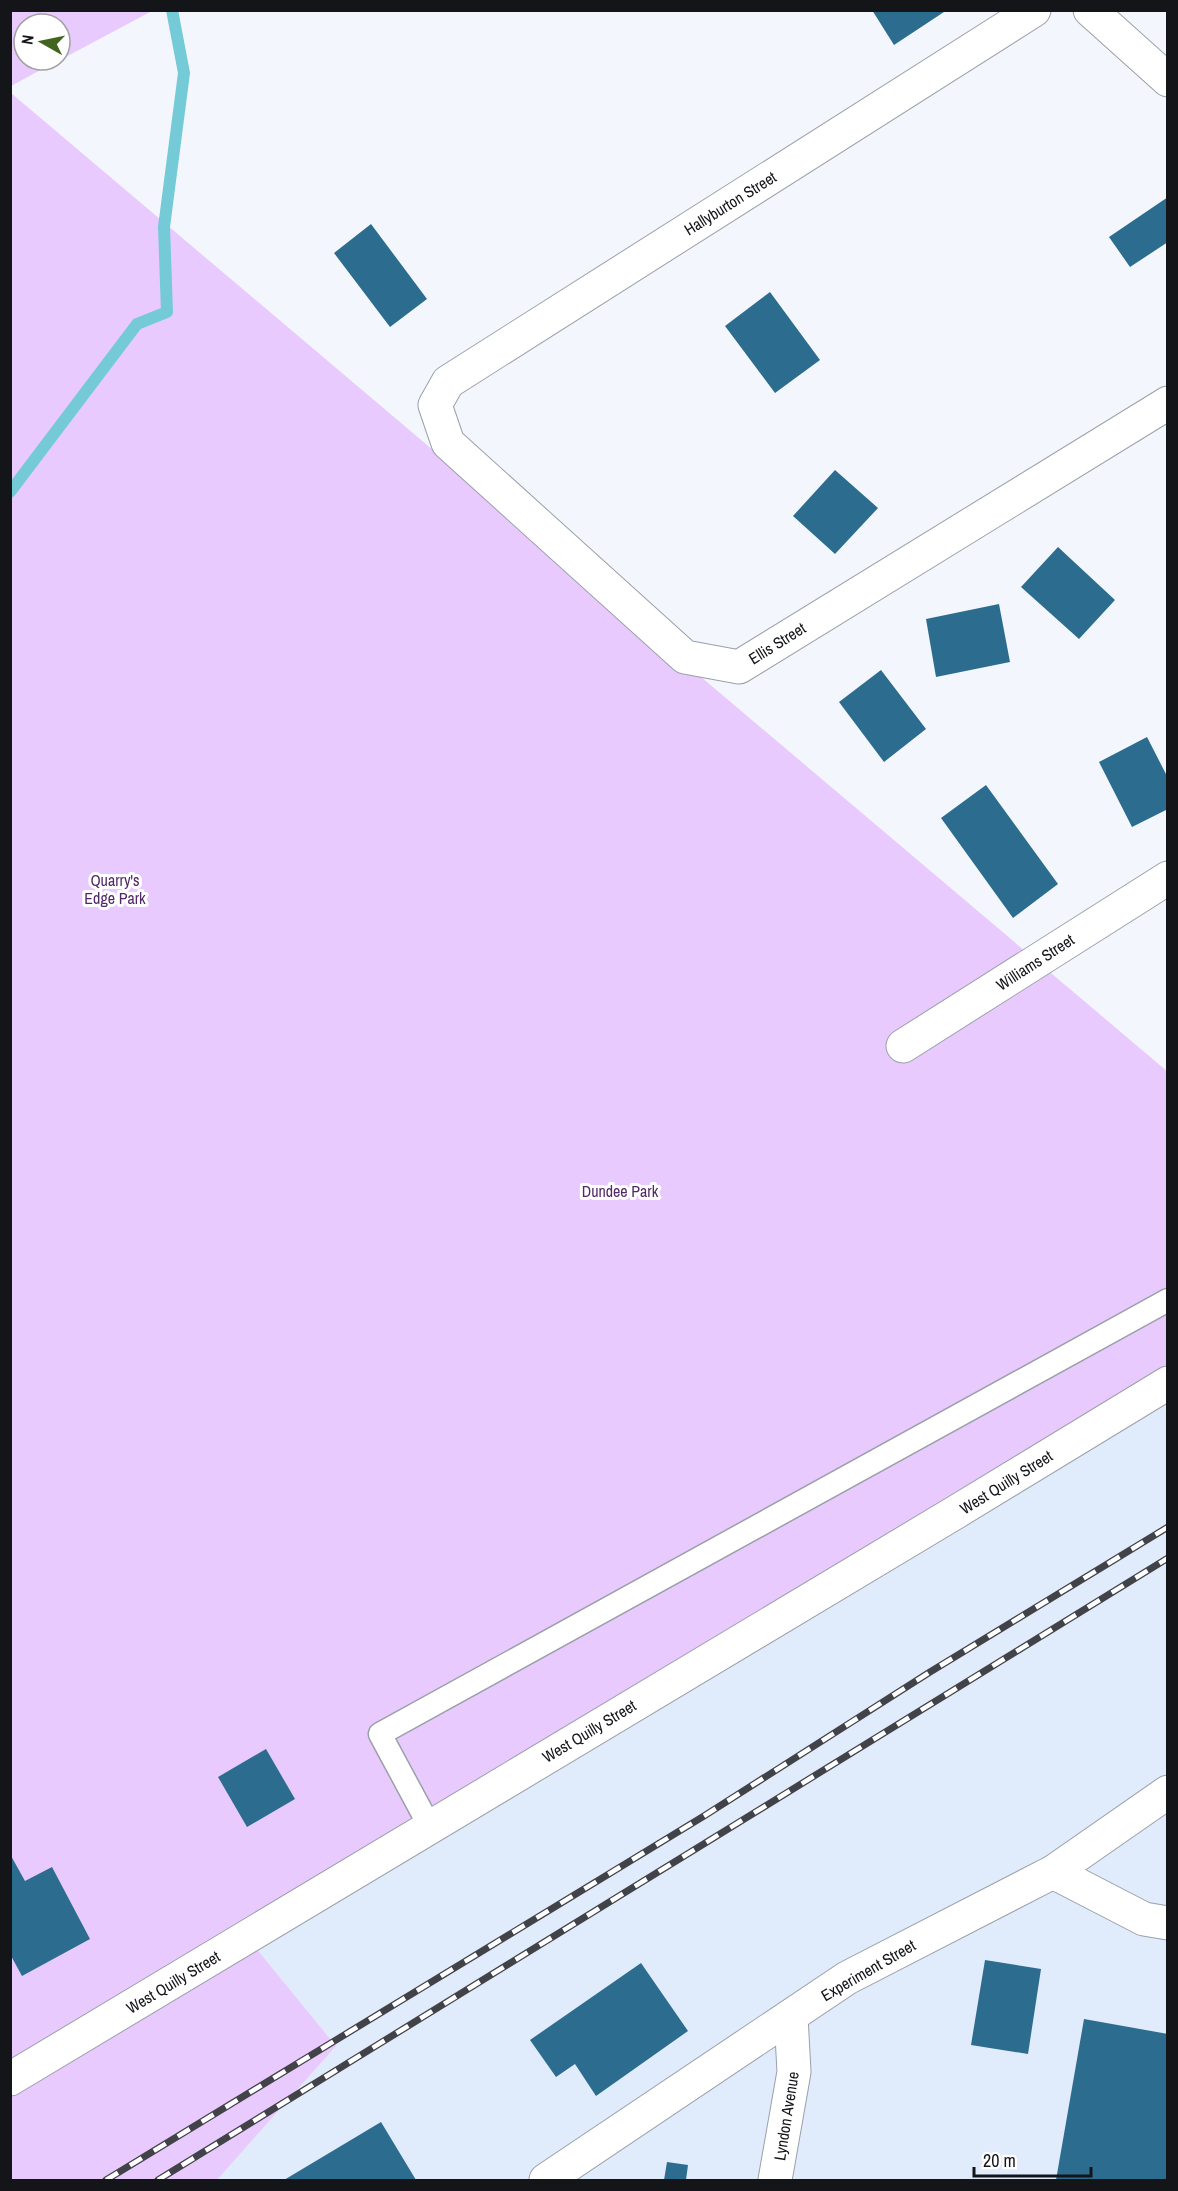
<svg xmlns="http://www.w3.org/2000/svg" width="1178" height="2191" font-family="'Archivo Narrow',sans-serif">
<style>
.built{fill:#e0ebfc}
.green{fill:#e9cafe}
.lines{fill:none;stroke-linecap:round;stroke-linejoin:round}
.stream{stroke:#75cad8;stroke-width:12}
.building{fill:#2c6d8f}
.service-casing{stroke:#9aa0aa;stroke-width:25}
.minor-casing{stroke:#9aa0aa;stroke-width:35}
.secondary-casing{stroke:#9aa0aa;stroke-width:35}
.service{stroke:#fff;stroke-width:22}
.minor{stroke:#fff;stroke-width:33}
.secondary{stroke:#fff;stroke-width:33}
.rail-casing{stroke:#414348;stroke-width:7}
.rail{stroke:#fff;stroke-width:4.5;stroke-dasharray:14;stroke-linecap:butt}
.labels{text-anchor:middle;stroke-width:6;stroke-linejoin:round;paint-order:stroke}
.street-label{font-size:16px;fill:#131519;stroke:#fff}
.park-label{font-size:16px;fill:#522869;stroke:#fff}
</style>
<rect width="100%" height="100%" fill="#f3f7fd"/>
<path class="built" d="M1167 1383V2180H217L336 2046 244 1935Z"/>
<path class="green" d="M11 10H152V11L60 60V24H24V60H59L11 86Z
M11 93 1168 1072 1167 1383 245 1935 336 2046 217 2180H11Z"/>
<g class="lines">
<path class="stream" d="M10 492 137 324 167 312 164 227 184 73 172 10"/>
</g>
<path class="building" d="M872 10H947L894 45Z
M1168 197V242L1130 267 1109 237Z
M371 224 427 299 390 327 334 253Z
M770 292 820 360 775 393 725 326Z
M835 470 878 508 835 554 793 516Z
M1058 547 1115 600 1079 639 1021 587Z
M999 604 1010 662 936 677 926 619Z
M881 670 926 729 884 762 839 702Z
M1147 737 1168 778V809L1132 827 1099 762Z
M986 785 1058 884 1013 918 941 818Z
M266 1749 295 1799 247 1827 218 1777Z
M10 1854 25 1881 52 1867 90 1939 22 1976 10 1954Z
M985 1960 1041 1969 1028 2054 971 2045Z
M641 1963 688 2031 596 2096 575 2064 556 2077 530 2040Z
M1084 2019 1168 2034V2180H1056Z
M381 2122 416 2180H284Z
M667 2162 688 2165 686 2180H664Z"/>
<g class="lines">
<defs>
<path id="service" d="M430 1827 380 1734 1168 1300"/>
<path id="minor" d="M1034 10 448 382 435 405 448 443 685 657 739 667 1168 403
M1090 10 1168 80
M903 1046 1168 878
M1053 1872 1144 1919 1168 1923
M10 2079 956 1512 1168 1383
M775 2180 794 2072 791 2016"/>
<path id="secondary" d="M546 2180 847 1978 1053 1872 1168 1792"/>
</defs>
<use href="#service" class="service-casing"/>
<use href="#minor" class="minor-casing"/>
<use href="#secondary" class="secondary-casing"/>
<use href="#service" class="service"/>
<use href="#minor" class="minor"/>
<use href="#secondary" class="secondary"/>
<defs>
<path id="rail" d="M106 2180 704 1816 930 1672 1168 1527
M158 2180 1168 1558"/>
</defs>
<use href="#rail" class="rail-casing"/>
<use href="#rail" class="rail"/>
</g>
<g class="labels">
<g class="street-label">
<text transform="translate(730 203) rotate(-32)" y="6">Hallyburton Street</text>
<text transform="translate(777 643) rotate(-32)" y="6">Ellis Street</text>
<text transform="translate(1035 962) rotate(-33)" y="6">Williams Street</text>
<text transform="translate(1006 1482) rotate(-32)" y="6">West Quilly Street</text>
<text transform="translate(589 1731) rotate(-31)" y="6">West Quilly Street</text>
<text transform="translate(868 1970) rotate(-30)" y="6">Experiment Street</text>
<text transform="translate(173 1982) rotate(-31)" y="6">West Quilly Street</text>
<text transform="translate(786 2116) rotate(-81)" y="6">Lyndon Avenue</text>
</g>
<g class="park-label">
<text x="115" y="886">Quarry's<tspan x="115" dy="18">Edge Park</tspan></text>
<text x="620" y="1197">Dundee Park</text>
</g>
</g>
<rect width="1178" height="2191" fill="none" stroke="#131519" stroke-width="24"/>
<g transform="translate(42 42) rotate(279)"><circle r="28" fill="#ffffff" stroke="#a1a1a3" stroke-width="1.5"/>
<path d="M0-4.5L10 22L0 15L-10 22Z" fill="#41651e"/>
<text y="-9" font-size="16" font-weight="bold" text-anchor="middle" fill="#131519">N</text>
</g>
<path d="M974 2167v9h117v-9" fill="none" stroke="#131519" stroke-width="3"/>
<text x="983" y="2167" font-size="18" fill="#131519" stroke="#ffffff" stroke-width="4.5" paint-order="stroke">20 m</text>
</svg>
